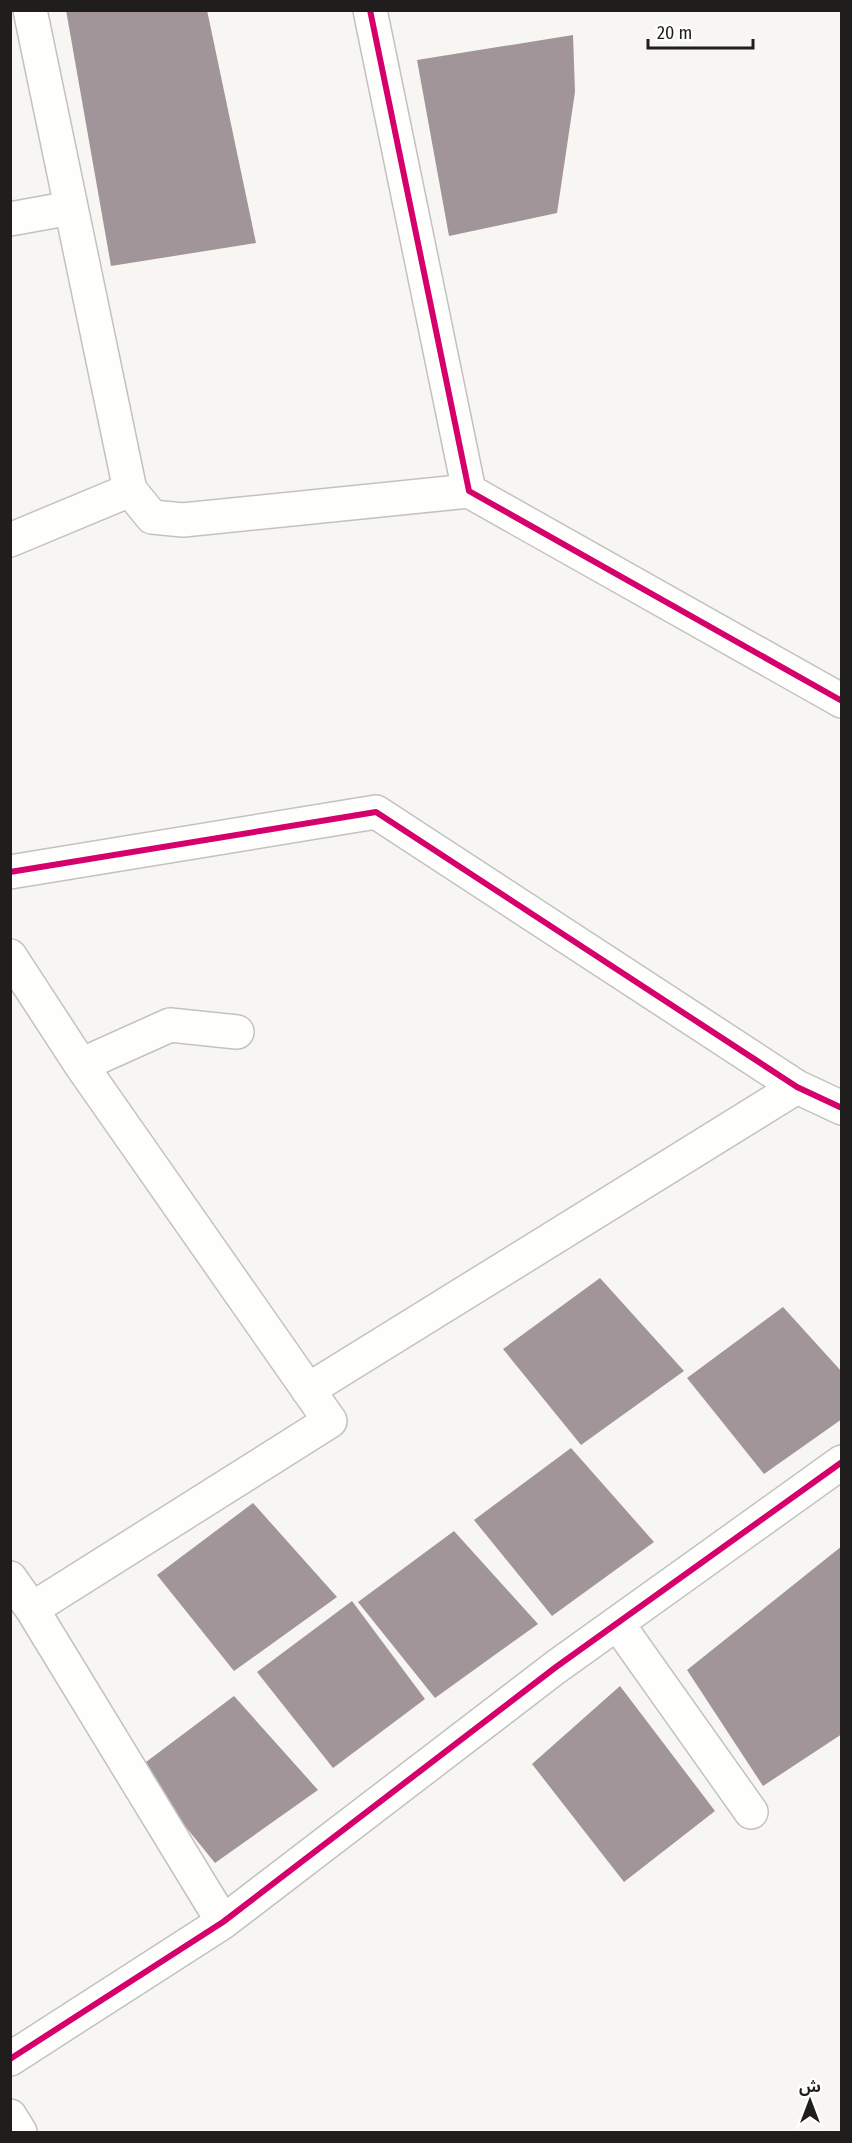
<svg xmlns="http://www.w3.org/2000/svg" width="852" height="2143" font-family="'Fira Sans Condensed','Noto Sans Arabic',sans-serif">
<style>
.building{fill:#a29599}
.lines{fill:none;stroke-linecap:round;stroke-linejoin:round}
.minor-casing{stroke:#c3c2bf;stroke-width:36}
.minor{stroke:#fefefd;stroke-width:33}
.cycleway-casing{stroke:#fff;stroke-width:10}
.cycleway{stroke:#d6006c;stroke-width:6}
</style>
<rect width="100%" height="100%" fill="#f8f6f3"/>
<path class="building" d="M66 10H207L256 243 111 266Z
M573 35 575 92 557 213 449 236 417 60Z
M600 1278 684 1371 581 1445 503 1349Z
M783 1307 842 1372V1419L764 1474 687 1378Z
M571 1448 654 1542 552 1616 474 1520Z
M253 1503 337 1597 234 1671 157 1575Z
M454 1531 538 1624 435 1698 358 1602Z
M842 1546V1734L763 1786 687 1670Z
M352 1601 425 1699 333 1768 257 1672Z
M620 1686 715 1811 624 1882 532 1764Z
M234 1696 318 1790 215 1863 138 1768Z"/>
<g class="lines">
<defs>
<path id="minor" d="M30 10 130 490 152 517 183 520 469 491
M370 10 469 491 842 701
M10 219 71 208
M10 540 130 490
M10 872 376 812 797 1087 842 1108
M10 956 81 1065 330 1421 32 1609
M81 1065 170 1025 237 1032
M308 1390 797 1087
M10 1578 32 1609 223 1922
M617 1623 751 1812
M10 2059 223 1922 556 1667 842 1462
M10 2116 20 2132"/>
</defs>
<use href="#minor" class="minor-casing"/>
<use href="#minor" class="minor"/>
<defs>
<path id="cycleway" d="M370 10 469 491 842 701
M10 872 376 812 797 1087 842 1108
M10 2059 223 1922 556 1667 842 1462"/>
</defs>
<use href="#cycleway" class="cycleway-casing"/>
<use href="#cycleway" class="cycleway"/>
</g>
<rect width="852" height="2143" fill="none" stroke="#201e1d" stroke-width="24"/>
<g transform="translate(810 2101)" stroke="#ffffff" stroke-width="4.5" paint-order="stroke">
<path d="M0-4.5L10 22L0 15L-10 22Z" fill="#201e1d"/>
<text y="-9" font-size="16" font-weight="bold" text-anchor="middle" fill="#201e1d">ش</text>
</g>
<path d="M648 39v9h105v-9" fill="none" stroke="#201e1d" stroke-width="3"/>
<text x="657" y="39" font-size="18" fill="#201e1d" stroke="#ffffff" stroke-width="4.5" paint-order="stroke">20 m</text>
</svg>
